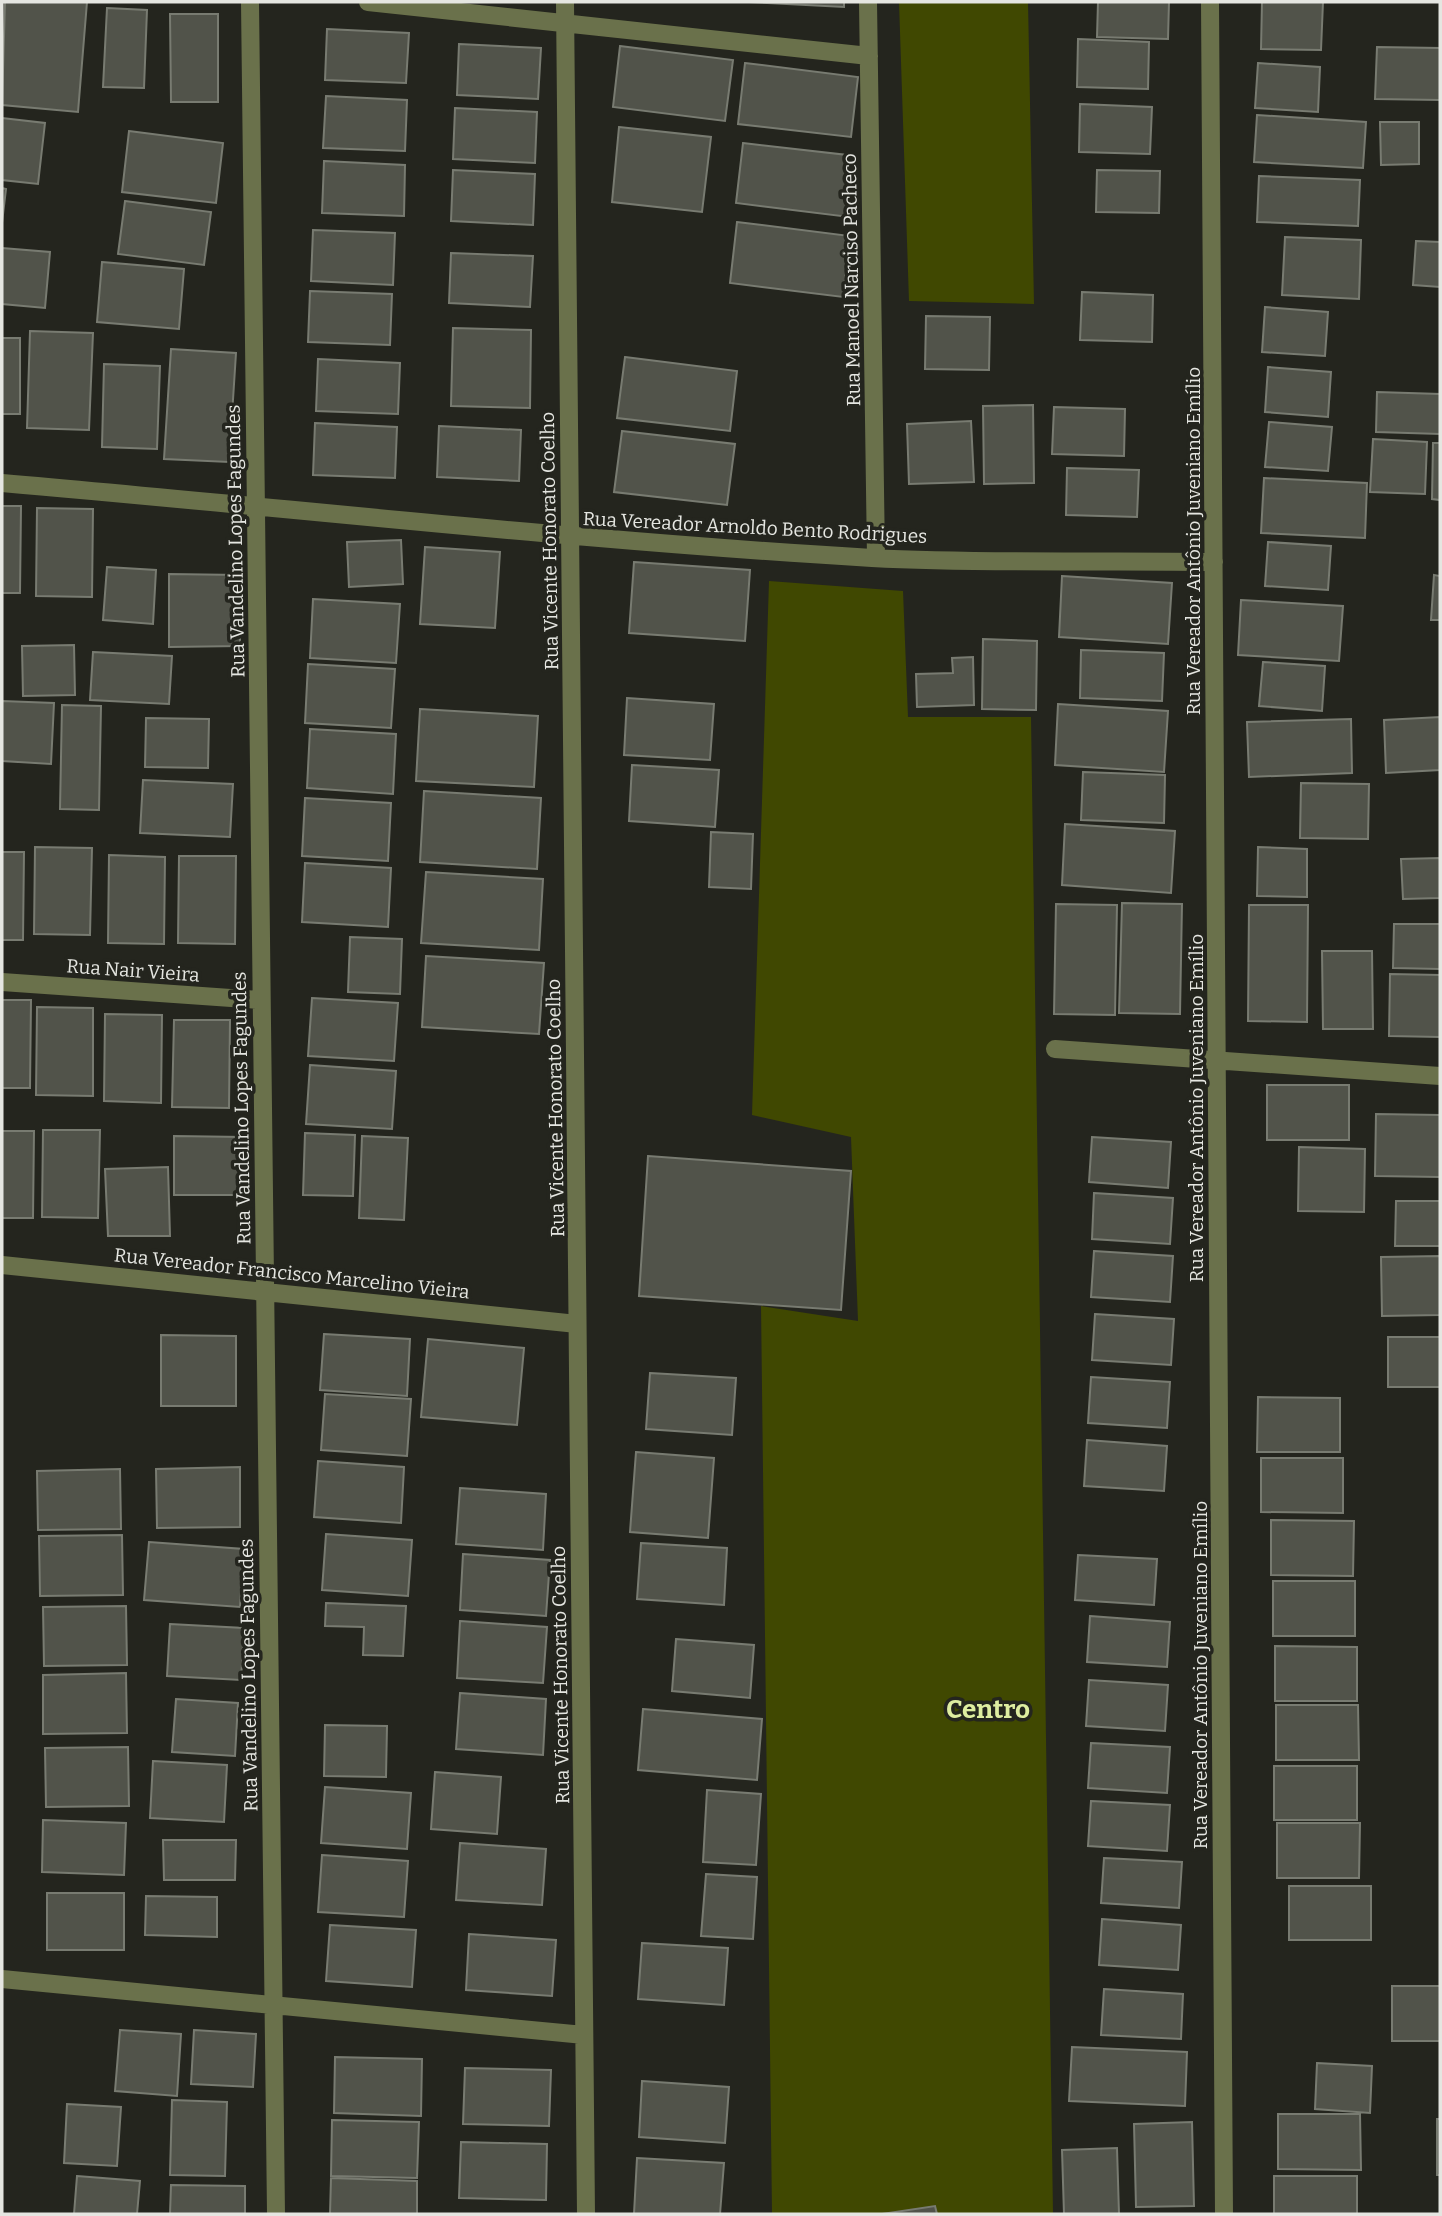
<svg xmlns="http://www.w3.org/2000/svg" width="1442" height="2216" font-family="Bitter,serif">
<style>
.green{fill:#404801}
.building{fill:#51534a;stroke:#787b71;stroke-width:2}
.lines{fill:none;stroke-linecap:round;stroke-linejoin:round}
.minor{stroke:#6a714b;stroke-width:18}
.labels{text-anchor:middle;stroke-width:7;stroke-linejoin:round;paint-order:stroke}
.street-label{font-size:19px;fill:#e5e6e1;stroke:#24251e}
.district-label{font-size:26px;font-weight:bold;fill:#deeda0;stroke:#24251e}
</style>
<rect width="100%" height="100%" fill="#24251e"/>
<path class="green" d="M899 2H1028L1034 304 909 301Z
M769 581 903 591 908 717H1031L1053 2214H772L761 1306 858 1321 851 1137 752 1115Z"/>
<path class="building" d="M5 2H87L78 112 2 105Z
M749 2H844V7Z
M1098 2H1169L1168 39 1097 37Z
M1262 2H1323L1321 50 1261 49Z
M107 8 147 10 144 88 103 87Z
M170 14H218V102H171Z
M327 29 409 33 406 83 325 80Z
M1078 39 1149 42 1148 89 1077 87Z
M459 44 541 48 538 99 457 95Z
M620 46 733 60 725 121 613 107Z
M1377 47 1440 48V100L1375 99Z
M745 63 858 77 851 137 738 124Z
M1258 63 1320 67 1318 112 1255 108Z
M326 96 407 100 405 151 323 148Z
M1080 104 1152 107 1150 154 1079 152Z
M455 108 537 112 535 163 453 159Z
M1257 115 1366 122 1363 168 1254 162Z
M2 118 45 123 38 184 2 180Z
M1380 122H1419V164L1381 165Z
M619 127 711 137 702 212 612 202Z
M129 131 223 143 216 203 122 192Z
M743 143 856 156 849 217 736 203Z
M324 161 405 165 404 216 322 213Z
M453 170 535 174 533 225 451 221Z
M1097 170 1160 171 1159 213 1096 212Z
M1259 176 1360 180 1358 226 1257 222Z
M2 188 6 189 2 223Z
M125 201 211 212 204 265 118 254Z
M737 222 850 236 843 297 730 283Z
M313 230 395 233 393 285 311 281Z
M1285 237 1361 240 1359 299 1282 295Z
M1416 241 1440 242V287L1413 285Z
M2 248 50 252 45 308 2 304Z
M451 253 533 256 530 307 449 303Z
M102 262 184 269 179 329 97 322Z
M310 291 392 294 390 345 308 342Z
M1082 292 1153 295 1152 342 1080 340Z
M1265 307 1328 312 1325 356 1262 352Z
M926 316 990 317 989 370 925 369Z
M453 328 531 330 530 408 451 406Z
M30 331 93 333 89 430 27 428Z
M2 338H20V414H2Z
M171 349 236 353 229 462 164 459Z
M625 357 737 371 730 431 617 418Z
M318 359 400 363 398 414 316 411Z
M104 364 160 366 157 449 102 447Z
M1268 367 1331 372 1328 417 1265 412Z
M1377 392 1440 394V434L1376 432Z
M1033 405 1034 483 984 484 983 406Z
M1054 407 1125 409 1124 456 1052 454Z
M971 421 974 482 909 484 907 424Z
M1269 422 1332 427 1328 471 1265 467Z
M315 423 397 427 395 478 313 475Z
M439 426 521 430 519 481 437 477Z
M622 431 735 444 727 505 614 492Z
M1373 439 1427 442 1425 494 1370 492Z
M1433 443H1440V500L1432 499Z
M1067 468 1139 470 1137 517 1066 515Z
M1264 478 1367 483 1365 538 1261 533Z
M2 506H21L20 593H2Z
M37 508 93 509 92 597 36 596Z
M401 540 403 584 349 587 347 542Z
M1268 542 1331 546 1328 590 1265 586Z
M425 547 500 552 495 628 420 624Z
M634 562 750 570 745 641 629 633Z
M107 567 156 570 153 624 103 620Z
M169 574 240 575V646L169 647Z
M1434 575 1440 576V620H1431Z
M1062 576 1172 583 1168 644 1059 637Z
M313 599 400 604 396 663 310 658Z
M1241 600 1343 606 1339 661 1238 655Z
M983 639 1037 641 1036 710 982 709Z
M74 645 75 695 23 696 22 646Z
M1081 650 1164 653 1162 701 1080 698Z
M93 652 172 656 169 704 90 700Z
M973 657 974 705 917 707 916 674 953 673 952 658Z
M1263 662 1325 666 1322 711 1259 706Z
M308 664 395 669 391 728 305 723Z
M627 698 714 704 710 760 624 755Z
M2 701 54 703 51 764 2 761Z
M1058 704 1168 711 1164 772 1055 765Z
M62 705 101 706 99 810 60 809Z
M420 709 538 716 534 787 416 781Z
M1440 717V770L1386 773 1384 720Z
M146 718 209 719 208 768 145 767Z
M1351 719 1352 773 1249 777 1247 722Z
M310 729 396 734 393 794 307 788Z
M632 765 719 770 715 827 629 821Z
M1083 772 1165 775 1164 823 1081 820Z
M143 780 233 784 230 837 140 833Z
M1301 783 1369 784 1368 839 1300 838Z
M424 791 541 798 537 869 420 862Z
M305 798 391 803 388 861 302 856Z
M1065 824 1175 831 1171 893 1062 885Z
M711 832 753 834 751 889 709 887Z
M35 847 92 848 90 935 34 934Z
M1258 847 1307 849V897L1257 896Z
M2 852H24L23 940H2Z
M109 855 165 857 164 944 108 943Z
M179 856H236L235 944 178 943Z
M1440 858V898L1403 899 1401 859Z
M305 863 391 868 388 927 302 922Z
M426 872 543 879 539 950 421 943Z
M1122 903 1182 904 1180 1014 1119 1013Z
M1056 904 1117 905 1115 1015 1054 1014Z
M1249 905H1308L1307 1022 1248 1021Z
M1394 924H1440V969L1393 968Z
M350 937 402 939 400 994 348 992Z
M1322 951H1372L1373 1029H1323Z
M426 956 544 963 539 1034 422 1027Z
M1390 974 1440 975V1037L1389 1036Z
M312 998 398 1003 394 1061 308 1056Z
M2 1000H31L30 1088H2Z
M37 1007 93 1008V1096L36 1095Z
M105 1014 162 1015 161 1103 104 1101Z
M174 1020H230L229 1108 172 1107Z
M310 1065 396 1071 392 1129 306 1124Z
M1267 1085H1349V1140H1267Z
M1376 1114 1440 1115V1177L1375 1176Z
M43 1130H100L98 1218 42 1217Z
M2 1131H34L33 1218H2Z
M305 1133 355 1135 353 1196 303 1195Z
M174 1136 244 1137V1195H174Z
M362 1136 408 1138 404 1220 359 1218Z
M1092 1137 1171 1142 1168 1188 1089 1182Z
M1299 1147 1365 1149 1364 1212 1298 1211Z
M648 1156 851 1171 841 1310 639 1296Z
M168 1167 170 1236H108L105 1169Z
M1094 1193 1173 1198 1170 1244 1092 1239Z
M1396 1201H1440V1246H1395Z
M1094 1251 1173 1256 1170 1302 1091 1297Z
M1440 1256V1315L1382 1316 1381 1257Z
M1095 1314 1174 1319 1171 1365 1092 1360Z
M324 1334 410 1339 407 1396 320 1390Z
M161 1335 236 1336V1406H161Z
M1388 1337H1440V1387H1388Z
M428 1339 524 1348 517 1425 421 1417Z
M650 1373 736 1378 732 1435 646 1429Z
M1091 1377 1170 1382 1167 1428 1088 1423Z
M325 1394 411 1399 407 1456 321 1450Z
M1258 1397 1340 1398V1452H1257Z
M1087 1440 1167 1446 1164 1491 1084 1486Z
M636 1452 714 1458 708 1538 630 1532Z
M1261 1458H1343V1513L1261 1512Z
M318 1461 404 1467 401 1523 314 1517Z
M240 1467V1527L157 1528 156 1469Z
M120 1469 121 1529 38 1530 37 1471Z
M460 1488 546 1494 543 1550 456 1544Z
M1271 1520 1354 1521 1353 1576 1271 1575Z
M326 1534 412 1540 408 1596 322 1590Z
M122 1535 123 1595 40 1596 39 1536Z
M149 1542 244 1549 240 1607 144 1600Z
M641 1543 727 1548 724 1605 637 1599Z
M463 1554 550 1560 546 1616 460 1610Z
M1078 1555 1157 1559 1154 1605 1075 1600Z
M1273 1581H1355V1636H1273Z
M326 1603 406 1606 403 1656 363 1655 364 1627 325 1626Z
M126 1606 127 1665 44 1666 43 1607Z
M1090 1616 1170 1622 1167 1667 1087 1662Z
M460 1621 547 1627 543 1683 457 1678Z
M170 1624 244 1628 241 1680 167 1676Z
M676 1639 754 1645 750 1698 672 1691Z
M1275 1646 1357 1647V1701H1275Z
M126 1673 127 1733 43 1734V1675Z
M1089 1680 1168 1685 1165 1731 1086 1726Z
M460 1693 546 1699 543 1755 456 1749Z
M176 1699 238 1703 235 1756 172 1752Z
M1276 1705H1358L1359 1760H1276Z
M643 1709 762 1719 757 1780 638 1770Z
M325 1725 387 1726 386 1777 324 1776Z
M1091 1743 1170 1747 1167 1793 1088 1788Z
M128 1747 129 1806 46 1807 45 1748Z
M153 1761 227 1765 224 1822 150 1818Z
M1274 1766H1357V1820H1274Z
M435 1772 501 1777 497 1834 431 1829Z
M325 1787 411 1793 407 1849 321 1843Z
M707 1790 761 1794 756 1865 703 1862Z
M1091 1801 1170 1805 1167 1851 1088 1846Z
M43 1820 126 1823 124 1875 42 1872Z
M1277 1823H1360L1359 1878H1277Z
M163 1840H236L235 1880H164Z
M460 1843 546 1849 542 1905 456 1900Z
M322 1855 408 1861 404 1917 318 1912Z
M1104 1858 1182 1862 1179 1908 1101 1903Z
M706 1874 757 1877 753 1939 701 1936Z
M1289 1886H1371V1940H1289Z
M47 1893H124V1950H47Z
M146 1896 217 1897V1937L145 1935Z
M1102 1919 1181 1925 1178 1970 1099 1965Z
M330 1925 416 1930 412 1987 326 1981Z
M469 1934 556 1940 552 1996 466 1990Z
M642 1943 728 1948 724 2005 638 1999Z
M1392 1986H1440V2041H1392Z
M1104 1989 1183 1994 1181 2039 1101 2035Z
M120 2030 181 2034 177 2096 115 2091Z
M194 2030 256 2034 253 2087 191 2084Z
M1072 2047 1187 2052 1185 2106 1069 2101Z
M335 2057 422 2059 421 2116 334 2113Z
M1317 2063 1372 2066 1370 2113 1315 2109Z
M465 2068 551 2070 549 2126 463 2124Z
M642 2081 729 2087 725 2143 639 2137Z
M172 2100 227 2102 225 2176 170 2175Z
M67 2104 121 2107 117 2166 64 2163Z
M1278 2114H1360L1361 2170 1278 2169Z
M1437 2119H1440V2175H1437Z
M332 2120 419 2122 417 2178 331 2176Z
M1192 2122 1194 2206 1136 2207 1134 2124Z
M461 2142 547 2144 546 2200 459 2198Z
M1117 2148 1119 2214H1064L1062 2150Z
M637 2158 724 2163 720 2214H634Z
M77 2176 140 2181 137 2214H74Z
M1274 2176H1357V2214H1274Z
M331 2178 417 2181V2214H330Z
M171 2185 245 2186V2214H170Z
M935 2206 937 2214H882Z"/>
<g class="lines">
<path class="minor" d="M250 2 276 2214
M368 2 869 56
M565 2 586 2214
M868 2 876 558
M1210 2 1224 2214
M2 483C292 508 581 541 872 558 985 564 1100 560 1214 562
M2 982 261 1000
M1055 1049 1440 1076
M2 1265 577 1324
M2 1979 584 2035"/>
</g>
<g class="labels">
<g class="street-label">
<text transform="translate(851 280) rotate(-91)" y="7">Rua Manoel Narciso Pacheco</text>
<text transform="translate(755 527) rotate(3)" y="7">Rua Vereador Arnoldo Bento Rodrigues</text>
<text transform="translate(235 541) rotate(-91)" y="7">Rua Vandelino Lopes Fagundes</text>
<text transform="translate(549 541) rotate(-91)" y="7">Rua Vicente Honorato Coelho</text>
<text transform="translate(1193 541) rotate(-90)" y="7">Rua Vereador Antônio Juveniano Emílio</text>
<text transform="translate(133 970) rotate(4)" y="7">Rua Nair Vieira</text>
<text transform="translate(241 1108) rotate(-91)" y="7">Rua Vandelino Lopes Fagundes</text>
<text transform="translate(555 1108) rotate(-91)" y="7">Rua Vicente Honorato Coelho</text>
<text transform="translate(1196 1108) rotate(-90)" y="7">Rua Vereador Antônio Juveniano Emílio</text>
<text transform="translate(292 1273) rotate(6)" y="7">Rua Vereador Francisco Marcelino Vieira</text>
<text transform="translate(248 1675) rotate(-91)" y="7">Rua Vandelino Lopes Fagundes</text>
<text transform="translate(560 1675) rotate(-91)" y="7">Rua Vicente Honorato Coelho</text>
<text transform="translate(1200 1675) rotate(-90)" y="7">Rua Vereador Antônio Juveniano Emílio</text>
</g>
<g class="district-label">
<text x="988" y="1718">Centro</text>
</g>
</g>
<rect width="1442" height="2216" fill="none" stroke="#e5e6e1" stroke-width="7"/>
</svg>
